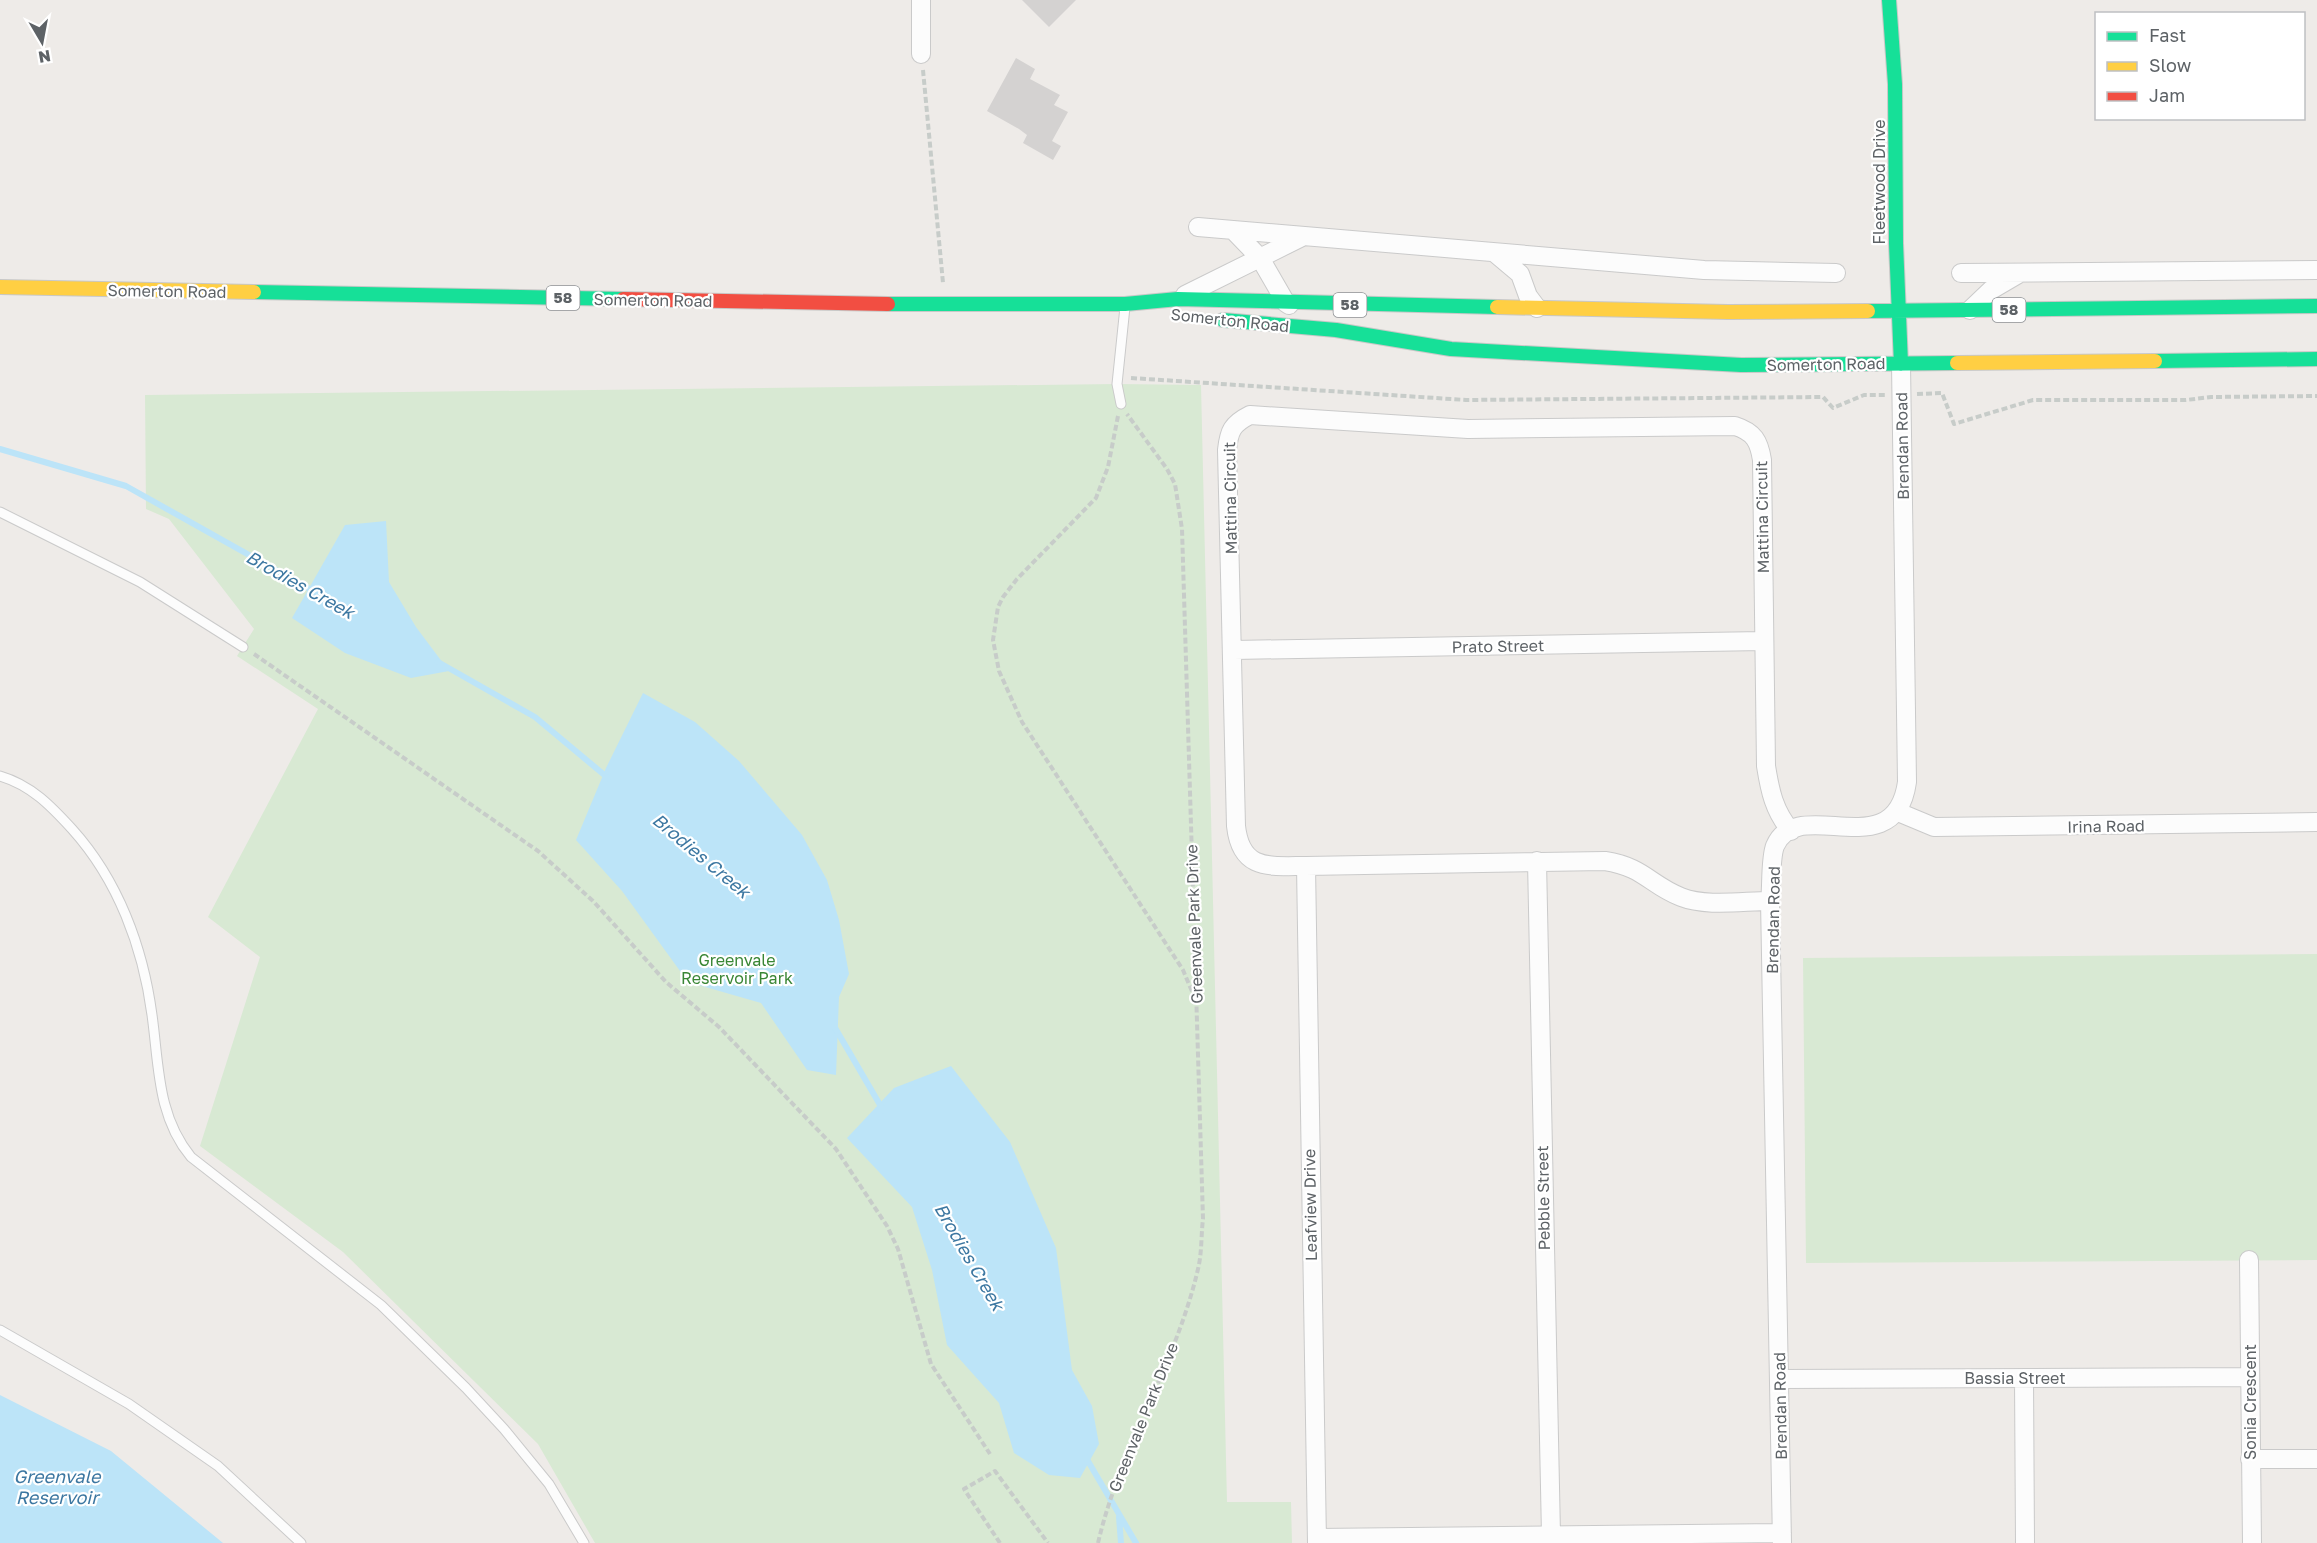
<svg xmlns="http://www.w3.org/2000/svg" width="2317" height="1543" font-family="'Golos Text',sans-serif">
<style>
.green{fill:#d8e9d3}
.water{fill:#bce4f8}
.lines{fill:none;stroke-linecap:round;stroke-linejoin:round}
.stream{stroke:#bce4f8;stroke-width:6}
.building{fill:#d4d2d1}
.lane-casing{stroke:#cacaca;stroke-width:11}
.street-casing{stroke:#cacaca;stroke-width:20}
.fast-casing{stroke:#c8c8c7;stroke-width:16}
.slow-casing{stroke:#c8c8c7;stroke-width:16}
.jam-casing{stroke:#c8c8c7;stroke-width:16}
.path{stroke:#c7ccc9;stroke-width:4;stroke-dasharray:6 3;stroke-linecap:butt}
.lane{stroke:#fcfcfc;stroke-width:9}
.street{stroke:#fcfcfc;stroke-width:18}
.fast{stroke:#16e098;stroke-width:14}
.slow{stroke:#ffcf43;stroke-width:14}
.jam{stroke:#f24e42;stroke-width:14}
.labels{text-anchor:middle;stroke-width:4.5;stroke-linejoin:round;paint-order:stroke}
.shield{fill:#fff;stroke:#8e9194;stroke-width:1.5}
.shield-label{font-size:15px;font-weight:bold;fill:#5d6266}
.street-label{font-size:16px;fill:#5d6266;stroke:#fff}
.park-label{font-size:16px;fill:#398635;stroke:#fff}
.water-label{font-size:18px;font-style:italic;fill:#3c77a1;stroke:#fff}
</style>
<rect width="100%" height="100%" fill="#eeebe8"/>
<path class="green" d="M1117 384 1201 385 1227 1502H1291L1292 1543H595L538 1444 343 1252 200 1146 260 957 208 917 318 709 237 656 254 629 169 519 146 509 145 395Z
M2317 954V1260L1806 1263 1803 958Z"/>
<path class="water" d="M386 521 389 582 416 627 449 671 411 678 345 653 292 618 345 525Z
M643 693 695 722 739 761 802 835 827 880 839 920 849 974 839 997 836 1075 807 1070 761 1003 688 982 622 891 576 840 606 768Z
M951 1066 1010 1142 1056 1248 1072 1370 1092 1406 1099 1444 1080 1478 1049 1475 1014 1453 999 1403 947 1345 932 1270 912 1207 847 1138 894 1088Z
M0 1395 111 1451 223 1543H0Z"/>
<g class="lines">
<path class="stream" d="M0 449 126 486 315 592
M438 662 535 717 608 778
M834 1026 883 1110
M1085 1456 1136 1543
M1119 1517 1121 1543"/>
</g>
<path class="building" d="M1022 0H1076L1049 27Z
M1016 58 1035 69 1030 79 1060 95 1054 105 1068 112 1052 141 1061 146 1053 160 1023 143 1027 135 1019 129 987 111Z"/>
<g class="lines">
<defs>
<path id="lane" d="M1121 404 1117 384 1125 307
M0 512 140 582 243 647
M0 776C31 785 51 806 72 829 118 880 143 947 152 1015 159 1065 157 1116 191 1157L381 1305 466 1388 504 1429 549 1484 584 1543
M0 1330 129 1404 218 1466 301 1543"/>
<path id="street" d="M921 0V54
M1198 227 1704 270 1836 273
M1234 231 1260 258 1286 303 1289 305
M1495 253 1520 274 1528 296 1537 308
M1961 273 2317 270
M1185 295 1302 237
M1970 310 1991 290 2020 273
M1234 650 1763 641
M1898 812 1934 827 2317 822
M1537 861 1551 1535
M1306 866 1317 1543
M1770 901C1743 901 1706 907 1681 897 1650 885 1644 867 1605 861L1306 866C1269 866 1241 871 1236 826L1227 450C1229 431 1232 424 1250 415L1468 429 1735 426C1754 432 1759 441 1762 460L1766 766C1770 791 1774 811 1791 831
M2249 1260 2252 1543
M2024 1378 2025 1543
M1780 1379 2250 1377
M2250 1459H2317
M1317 1538 1782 1533
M1782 1543 1770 901C1772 887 1770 859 1775 846 1797 793 1895 869 1907 782L1901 364"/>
<path id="fast" d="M1889 0 1895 84 1896 243 1901 364
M254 292 623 299
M888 304H1125L1178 299 1497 307
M1868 311 2317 306
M1223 320 1336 330 1451 349 1741 365 1957 363
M2155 361 2317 359"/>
<path id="slow" d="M0 287 254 292
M1497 307 1728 312 1868 311
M1957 363 2155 361"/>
<path id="jam" d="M623 299 888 304"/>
</defs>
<use href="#lane" class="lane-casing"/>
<use href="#street" class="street-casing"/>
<use href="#fast" class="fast-casing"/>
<use href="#slow" class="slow-casing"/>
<use href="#jam" class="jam-casing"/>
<path class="path" d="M923 70 943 283
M1131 378 1466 400 1823 397 1833 408 1864 395H1886
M1917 394 1942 393 1954 424 2033 400H2186L2211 397 2317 396
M1118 416 1108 467 1096 498 1017 579 1003 597 998 607 993 640 999 671 1022 722 1183 970 1196 1001
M254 654 538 851 593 901 666 982 719 1027 836 1149 887 1226 898 1249 931 1364 990 1454
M1000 1543 964 1489 995 1471 1048 1543
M1098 1543C1120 1448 1176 1364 1198 1269 1202 1253 1201 1235 1203 1219L1182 529 1175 484 1167 469 1127 414"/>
<use href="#lane" class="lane"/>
<use href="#street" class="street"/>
<use href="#fast" class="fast"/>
<use href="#slow" class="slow"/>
<use href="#jam" class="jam"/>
</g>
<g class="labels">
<g class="shield">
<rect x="546.5" y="286" width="33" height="24" rx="4.5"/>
<rect x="1333.5" y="293" width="33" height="24" rx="4.5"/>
<rect x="1992.5" y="298" width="33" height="24" rx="4.5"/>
</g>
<g class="shield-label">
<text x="563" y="303">58</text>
<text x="1350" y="310">58</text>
<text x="2009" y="315">58</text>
</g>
<g class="street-label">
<text transform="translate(1879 182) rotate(-90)" y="6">Fleetwood Drive</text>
<text transform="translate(167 291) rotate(1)" y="6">Somerton Road</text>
<text transform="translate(653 300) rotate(1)" y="6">Somerton Road</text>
<text transform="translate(1230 320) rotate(6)" y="6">Somerton Road</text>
<text transform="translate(1826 364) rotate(-1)" y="6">Somerton Road</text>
<text transform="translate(1902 446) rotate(-91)" y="6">Brendan Road</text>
<text transform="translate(1230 498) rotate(-91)" y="6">Mattina Circuit</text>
<text transform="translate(1762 517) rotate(-91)" y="6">Mattina Circuit</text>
<text transform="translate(1498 646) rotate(-1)" y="6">Prato Street</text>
<text transform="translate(2106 826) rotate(-1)" y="6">Irina Road</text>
<text transform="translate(1773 920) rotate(-89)" y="6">Brendan Road</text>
<text transform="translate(1194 924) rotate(-92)" y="6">Greenvale Park Drive</text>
<text transform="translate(1543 1198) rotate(-91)" y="6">Pebble Street</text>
<text transform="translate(1310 1205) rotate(-91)" y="6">Leafview Drive</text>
<text x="2015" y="1384">Bassia Street</text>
<text transform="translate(2250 1402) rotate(-90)" y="6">Sonia Crescent</text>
<text transform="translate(1780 1406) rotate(-91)" y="6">Brendan Road</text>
<text transform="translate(1143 1417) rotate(-68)" y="6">Greenvale Park Drive</text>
</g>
<g class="park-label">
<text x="737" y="966">Greenvale<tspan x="737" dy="18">Reservoir Park</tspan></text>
</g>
<g class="water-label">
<text transform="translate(300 585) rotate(29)" y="6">Brodies Creek</text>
<text transform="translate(701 856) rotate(40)" y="6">Brodies Creek</text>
<text transform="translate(969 1257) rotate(60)" y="6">Brodies Creek</text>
<text x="57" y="1483">Greenvale<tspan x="57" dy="21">Reservoir</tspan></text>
</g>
</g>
<rect x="2095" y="12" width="210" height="108" fill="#ffffff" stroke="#bec0c2" stroke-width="1.5"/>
<rect x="2107" y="32" width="30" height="9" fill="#16e098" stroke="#bec0c2" stroke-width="1.5"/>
<text x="2149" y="42" font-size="18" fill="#5d6266">Fast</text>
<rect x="2107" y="62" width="30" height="9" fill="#ffcf43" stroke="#bec0c2" stroke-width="1.5"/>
<text x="2149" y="72" font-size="18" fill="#5d6266">Slow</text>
<rect x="2107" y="92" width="30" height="9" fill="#f24e42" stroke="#bec0c2" stroke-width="1.5"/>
<text x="2149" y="102" font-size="18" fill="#5d6266">Jam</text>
<g transform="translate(42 42) rotate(170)" stroke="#ffffff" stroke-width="4.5" paint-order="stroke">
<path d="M0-4.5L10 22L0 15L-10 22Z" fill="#5d6266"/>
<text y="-9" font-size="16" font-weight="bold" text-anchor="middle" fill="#5d6266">N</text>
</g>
</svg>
